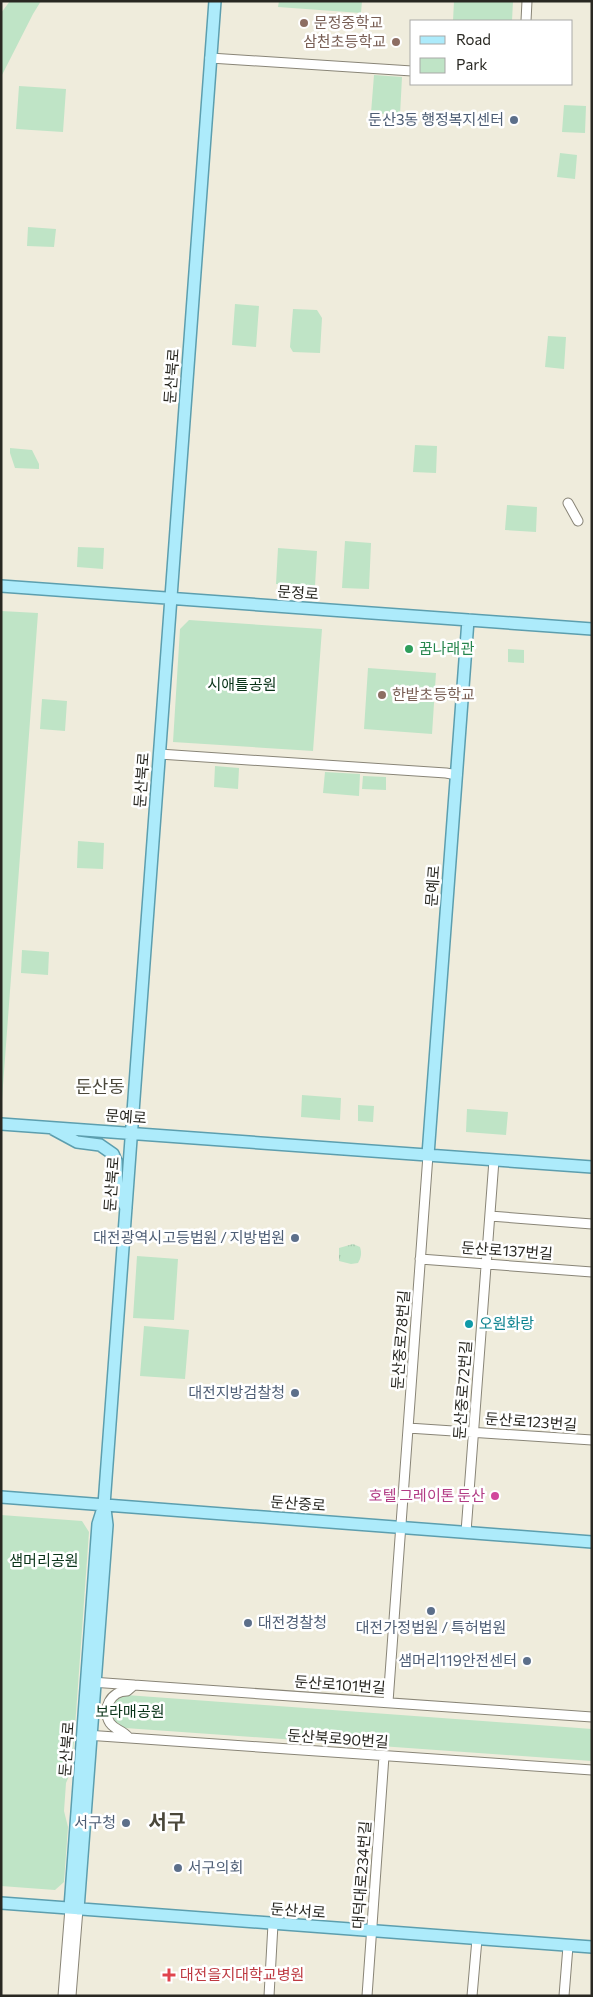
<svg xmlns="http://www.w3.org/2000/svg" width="593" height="1997" font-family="Commissioner,'Noto Sans KR',sans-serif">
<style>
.grass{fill:url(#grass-tufts)}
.park{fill:#bfe4c6}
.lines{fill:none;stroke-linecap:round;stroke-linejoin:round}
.minor-casing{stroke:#898577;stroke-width:11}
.major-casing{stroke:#5c9eae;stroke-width:14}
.minor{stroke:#fff;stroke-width:9}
.major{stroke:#adebfb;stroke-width:11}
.education-dot{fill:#8d6e63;stroke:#fff;stroke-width:2}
.service-dot{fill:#5c6f8a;stroke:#fff;stroke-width:2}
.leisure-dot{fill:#2e9e5b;stroke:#fff;stroke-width:2}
.culture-dot{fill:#0f9aa8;stroke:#fff;stroke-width:2}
.hotel-dot{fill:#d1479c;stroke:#fff;stroke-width:2}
.health-dot{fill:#e0444e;stroke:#fff;stroke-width:2}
.labels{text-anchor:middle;stroke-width:5;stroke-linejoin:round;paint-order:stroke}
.education-label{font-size:15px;fill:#785e54;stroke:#fff;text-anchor:start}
.service-label{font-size:15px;fill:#4e5e75;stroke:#fff;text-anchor:end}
.street-label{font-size:15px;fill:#292822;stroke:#fff}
.leisure-label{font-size:15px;fill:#27864d;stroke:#fff;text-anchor:start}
.park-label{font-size:15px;fill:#093318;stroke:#fff}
.culture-label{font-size:15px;fill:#0d838f;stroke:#fff;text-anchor:start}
.hotel-label{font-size:15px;fill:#b23c85;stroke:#fff;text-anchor:end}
.health-label{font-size:15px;fill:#be3a42;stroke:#fff;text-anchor:start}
.quarter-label{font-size:18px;fill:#4a473a;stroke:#fff}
.district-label{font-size:20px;font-weight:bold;fill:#4a473a;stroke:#fff}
</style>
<defs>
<pattern id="grass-tufts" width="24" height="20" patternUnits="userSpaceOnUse" patternTransform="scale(1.25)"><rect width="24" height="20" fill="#bfe4c6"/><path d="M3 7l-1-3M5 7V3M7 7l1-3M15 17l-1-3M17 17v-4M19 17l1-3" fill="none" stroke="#a4c4aa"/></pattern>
</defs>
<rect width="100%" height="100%" fill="#efecdc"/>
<path class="grass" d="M353 1244 360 1247C362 1253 361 1258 358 1263L351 1264 339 1261V1248Z"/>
<path class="park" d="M10 1H41L33 14 2 75 1 82V13Z
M279 1H362L361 13 278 7Z
M454 1H513L512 21H453Z
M374 75 402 77 400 115 371 113Z
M19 86 66 89 63 132 16 129Z
M564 105 586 106 585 133 562 132Z
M560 153 577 155 575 179 557 177Z
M28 227 56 229 54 247 27 246Z
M235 304 259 306 256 347 232 345Z
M293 309 317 310 322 318 320 353 293 352 290 347Z
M548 336 566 337 564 369 545 367Z
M415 445 437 446 436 473 413 472Z
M10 448 32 450 39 464V469L15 468 10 453Z
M507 505 537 507 536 532 505 530Z
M345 541 371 543 369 589 342 588Z
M78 547 104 548 103 569 77 567Z
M278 548 317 551 315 586 276 584Z
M1 611 38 613 2 1099H1Z
M189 620 322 629 313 751 173 742 180 629Z
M508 649 524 650V663L508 662Z
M368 668 436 673 432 734 364 729Z
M42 699 67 701 65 731 40 729Z
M215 766 239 768 238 789 214 787Z
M325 772 360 774 359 796 323 793Z
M363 776 386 777V790L362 789Z
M78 841 104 843 103 869 77 868Z
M22 950 49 952 48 975 21 973Z
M302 1095 341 1098 340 1120 301 1117Z
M358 1105 374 1106 373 1122 358 1121Z
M467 1109 508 1112 506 1135 466 1132Z
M137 1256 178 1259 174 1320 133 1318Z
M144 1326 189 1330 185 1379 140 1376Z
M1 1515 82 1521 89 1532 73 1755 72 1769 66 1783 64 1811 68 1827 64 1882 55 1890 1 1886Z
M126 1695 592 1729V1761L125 1728C109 1725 109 1709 117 1697Z"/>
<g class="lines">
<defs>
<path id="minor" d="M526 21 527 1
M210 58 412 71
M568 503 578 521
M159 754 446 773 457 775
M490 1216 592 1224
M420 1259 592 1272
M408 1428 592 1440
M466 1532 494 1160
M91 1682 592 1717
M388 1702 428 1155
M86 1735 592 1770
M129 1738C122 1729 116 1731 110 1723 101 1709 111 1691 127 1691L134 1685
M63 1996 70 1908
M71 1996 78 1909
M269 1996 273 1924
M367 1996 384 1756
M472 1996 477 1939
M564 1996 568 1946"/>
<path id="major" d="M1 586 592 629
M1 1124 592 1167
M53 1129 77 1142 100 1145 113 1154 116 1161 117 1191 126 1208
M428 1155 468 620
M1 1497 592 1542
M1 1903 592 1947
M70 1908 98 1524 104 1505 215 1
M78 1909 107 1525 105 1509"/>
</defs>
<use href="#minor" class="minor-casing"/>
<use href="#major" class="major-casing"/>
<use href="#minor" class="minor"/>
<use href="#major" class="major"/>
</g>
<g class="education-dot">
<circle cx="304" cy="23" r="5"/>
<circle cx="396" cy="42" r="5"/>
<circle cx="382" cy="695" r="5"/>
</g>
<g class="service-dot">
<circle cx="514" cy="120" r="5"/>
<circle cx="295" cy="1238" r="5"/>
<circle cx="295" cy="1393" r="5"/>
<circle cx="431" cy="1611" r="5"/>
<circle cx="248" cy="1623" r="5"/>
<circle cx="527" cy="1661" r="5"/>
<circle cx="126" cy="1823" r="5"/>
<circle cx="178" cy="1868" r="5"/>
</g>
<circle class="leisure-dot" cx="409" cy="649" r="5"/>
<circle class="culture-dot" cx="469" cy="1324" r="5"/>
<circle class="hotel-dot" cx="495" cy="1496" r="5"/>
<path class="health-dot" d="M166.5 1967.5h5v5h5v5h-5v5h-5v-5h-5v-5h5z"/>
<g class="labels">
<g class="education-label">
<text x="314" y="28">문정중학교</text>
<text x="386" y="47" text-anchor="end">삼천초등학교</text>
<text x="392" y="700">한밭초등학교</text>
</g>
<g class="service-label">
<text x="504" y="125">둔산3동 행정복지센터</text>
<text x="285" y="1243">대전광역시고등법원 / 지방법원</text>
<text x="285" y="1398">대전지방검찰청</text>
<text x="258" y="1628" text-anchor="start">대전경찰청</text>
<text x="431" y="1633" text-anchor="middle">대전가정법원 / 특허법원</text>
<text x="517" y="1666">샘머리119안전센터</text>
<text x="116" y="1828">서구청</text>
<text x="188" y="1873" text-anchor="start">서구의회</text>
</g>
<g class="street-label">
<text transform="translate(172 376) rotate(-86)" y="5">둔산북로</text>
<text transform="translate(298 593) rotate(4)" y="5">문정로</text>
<text transform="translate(142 780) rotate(-86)" y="5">둔산북로</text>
<text transform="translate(433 886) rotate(-86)" y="5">문예로</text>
<text transform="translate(126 1117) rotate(4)" y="5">문예로</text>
<text transform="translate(112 1184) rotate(-86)" y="5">둔산북로</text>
<text transform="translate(507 1251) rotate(4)" y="5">둔산로137번길</text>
<text transform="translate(401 1340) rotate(-86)" y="5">둔산중로78번길</text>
<text transform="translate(463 1390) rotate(-86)" y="5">둔산중로72번길</text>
<text transform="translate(531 1422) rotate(4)" y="5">둔산로123번길</text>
<text transform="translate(298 1504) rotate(4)" y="5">둔산중로</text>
<text transform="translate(340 1685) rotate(4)" y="5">둔산로101번길</text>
<text transform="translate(338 1739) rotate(4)" y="5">둔산북로90번길</text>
<text transform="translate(67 1749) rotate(-86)" y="5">둔산북로</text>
<text transform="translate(362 1875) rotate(-86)" y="5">대덕대로234번길</text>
<text transform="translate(298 1911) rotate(4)" y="5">둔산서로</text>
</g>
<g class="leisure-label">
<text x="419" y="654">꿈나래관</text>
</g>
<g class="park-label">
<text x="242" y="690">시애틀공원</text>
<text x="44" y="1566">샘머리공원</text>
<text x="130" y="1717">보라매공원</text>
</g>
<g class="culture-label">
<text x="479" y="1329">오원화랑</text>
</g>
<g class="hotel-label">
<text x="485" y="1501">호텔 그레이톤 둔산</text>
</g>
<g class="health-label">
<text x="180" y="1980">대전을지대학교병원</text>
</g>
<g class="quarter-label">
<text x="100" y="1093">둔산동</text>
</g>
<g class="district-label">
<text x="167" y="1829">서구</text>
</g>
</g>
<rect width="593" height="1997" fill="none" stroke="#292822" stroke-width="5"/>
<rect x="410" y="20" width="162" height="65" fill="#ffffff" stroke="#a9a9a7"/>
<rect x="420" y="36" width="25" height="8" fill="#adebfb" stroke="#a9a9a7"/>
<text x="456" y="45" font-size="15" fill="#292822">Road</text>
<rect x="420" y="58" width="25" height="15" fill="#bfe4c6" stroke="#a9a9a7"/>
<text x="456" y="70" font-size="15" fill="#292822">Park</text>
</svg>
